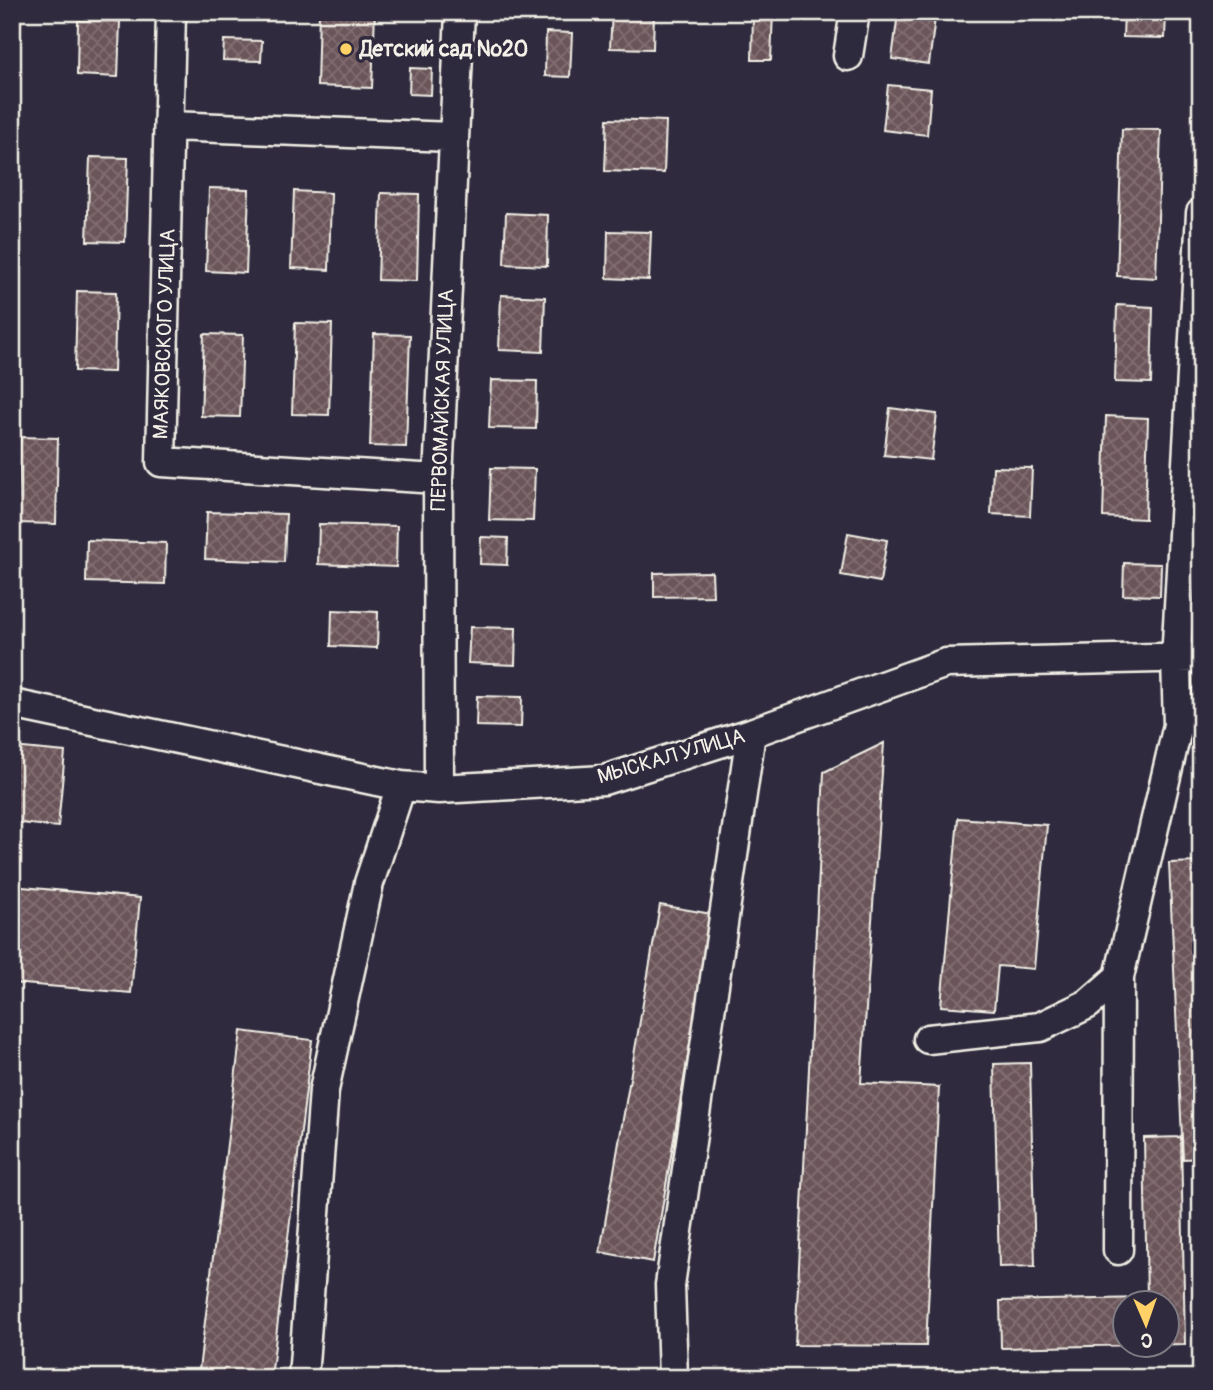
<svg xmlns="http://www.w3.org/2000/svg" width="1213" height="1390" font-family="Pangolin,sans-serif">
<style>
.building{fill:url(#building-cross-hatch);stroke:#f4f1e8;stroke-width:2;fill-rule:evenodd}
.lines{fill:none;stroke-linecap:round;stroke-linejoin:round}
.minor-casing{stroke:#f4f1e8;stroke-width:33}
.minor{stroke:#2f2a3d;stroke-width:28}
.poi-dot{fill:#ffd166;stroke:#2f2a3d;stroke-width:2.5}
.labels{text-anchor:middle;stroke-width:7;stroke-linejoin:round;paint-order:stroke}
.poi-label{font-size:21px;font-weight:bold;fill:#f4f1e8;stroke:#2f2a3d;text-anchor:start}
.street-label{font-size:21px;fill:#f4f1e8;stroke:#2f2a3d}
</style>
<defs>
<pattern id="building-cross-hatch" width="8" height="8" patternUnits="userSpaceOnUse" patternTransform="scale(1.75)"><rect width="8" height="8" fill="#6b555a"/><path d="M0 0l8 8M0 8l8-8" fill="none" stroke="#816e72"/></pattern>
</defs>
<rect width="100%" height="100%" fill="#2f2a3d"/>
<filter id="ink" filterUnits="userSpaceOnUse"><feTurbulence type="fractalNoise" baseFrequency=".0143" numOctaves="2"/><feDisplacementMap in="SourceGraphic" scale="14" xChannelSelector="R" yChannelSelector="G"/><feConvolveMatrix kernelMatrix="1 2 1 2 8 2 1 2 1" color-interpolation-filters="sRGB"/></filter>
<g filter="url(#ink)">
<path class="building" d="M319 12H375L372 88 317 86Z
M612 12H654L653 49 610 48Z
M753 12H773L771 60H752Z
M1124 12H1166L1165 38 1123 37Z
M898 13 935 18 929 64 892 59Z
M78 20 120 21 118 77 77 75Z
M546 32 572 33 570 77 545 76Z
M224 40 262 41 261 61 223 60Z
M410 68 432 69 431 95 409 94Z
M888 85 931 89 927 135 883 130Z
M607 119 666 121 664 173 605 171Z
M1122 129 1161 130 1156 278 1117 276Z
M90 157 128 158 125 242 87 241Z
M209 188 249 189 246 273 206 271Z
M294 191 331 193 329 270 291 268Z
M381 193 419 194 417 281 378 280Z
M506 213 548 215 547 266 504 264Z
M608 231 651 232 649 280 607 278Z
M77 291 116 292 114 372 75 371Z
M501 295 545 297 543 352 499 350Z
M1117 305 1153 307 1151 383 1115 382Z
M295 323 332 324 329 415 292 414Z
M204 334 243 335 240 417 201 416Z
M374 334 410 335 406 447 370 446Z
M491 380 537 381 536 429 489 428Z
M890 408 937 414 931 460 884 455Z
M1106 416 1148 418 1145 519 1103 517Z
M20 437 58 438 56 524 17 523Z
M993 467 1032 468 1030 516 991 514Z
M491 468 535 469 533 521 489 520Z
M207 512 286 514 284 562 205 559Z
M319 524 397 526 396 567 318 564Z
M848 533 887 540 880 582 841 575Z
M481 537 508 538 507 565 480 564Z
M87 540 166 543 165 584 86 582Z
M1124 563 1161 564 1160 596 1123 595Z
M712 572 713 596 654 597V573Z
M332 610 378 612 377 648 331 646Z
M470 627 516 628 515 665 468 663Z
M477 696 522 697 521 727 476 726Z
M884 743 861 1083 939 1087 926 1346 795 1345 824 772Z
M12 747 65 752 58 827 12 822Z
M958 818 1047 825 1034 969 998 966 994 1010 941 1006Z
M1201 862V1158L1183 1159 1169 863Z
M12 886 140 898 131 993 12 983Z
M660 905 712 914 653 1262 600 1252Z
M241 1031 312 1040 271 1378H198Z
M1030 1063 1035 1266 999 1267 994 1064Z
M1181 1137 1185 1344 1001 1348 1000 1301 1147 1298 1144 1138ZM1126 1302H1168V1344H1126Z"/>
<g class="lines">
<defs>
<path id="minor" d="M171 12 161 462 438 479
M848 56 855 12
M170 126 452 137
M12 704 401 786 439 789 604 780 751 733 946 663 1201 657
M439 789 438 479 460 12
M928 1039 1040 1027 1088 1004 1119 977 1178 725 1176 660 1201 213
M1118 1250 1119 977
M303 1378 324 1090 369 883 401 786
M673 1378 670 1285 751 733"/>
</defs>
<use href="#minor" class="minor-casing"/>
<use href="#minor" class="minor"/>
</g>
</g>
<circle class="poi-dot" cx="346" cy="49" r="7"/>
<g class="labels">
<g class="poi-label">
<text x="360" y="56">Детский сад №20</text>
</g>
<g class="street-label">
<text transform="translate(164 334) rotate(-88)" y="7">МАЯКОВСКОГО УЛИЦА</text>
<text transform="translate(442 400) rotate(-88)" y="7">ПЕРВОМАЙСКАЯ УЛИЦА</text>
<text transform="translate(671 756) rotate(-16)" y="7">МЫСКАЛ УЛИЦА</text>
</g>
</g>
<rect width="1213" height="1390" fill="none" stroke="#2f2a3d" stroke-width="42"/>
<rect x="21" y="21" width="1171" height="1348" fill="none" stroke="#f4f1e8" stroke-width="2.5" filter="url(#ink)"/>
<g transform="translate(1146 1324) rotate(178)"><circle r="33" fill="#2f2a3d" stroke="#7e7a81" stroke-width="2"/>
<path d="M0-5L12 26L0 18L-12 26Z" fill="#ffd166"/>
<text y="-10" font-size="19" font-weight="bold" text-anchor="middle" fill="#f4f1e8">С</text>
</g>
</svg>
